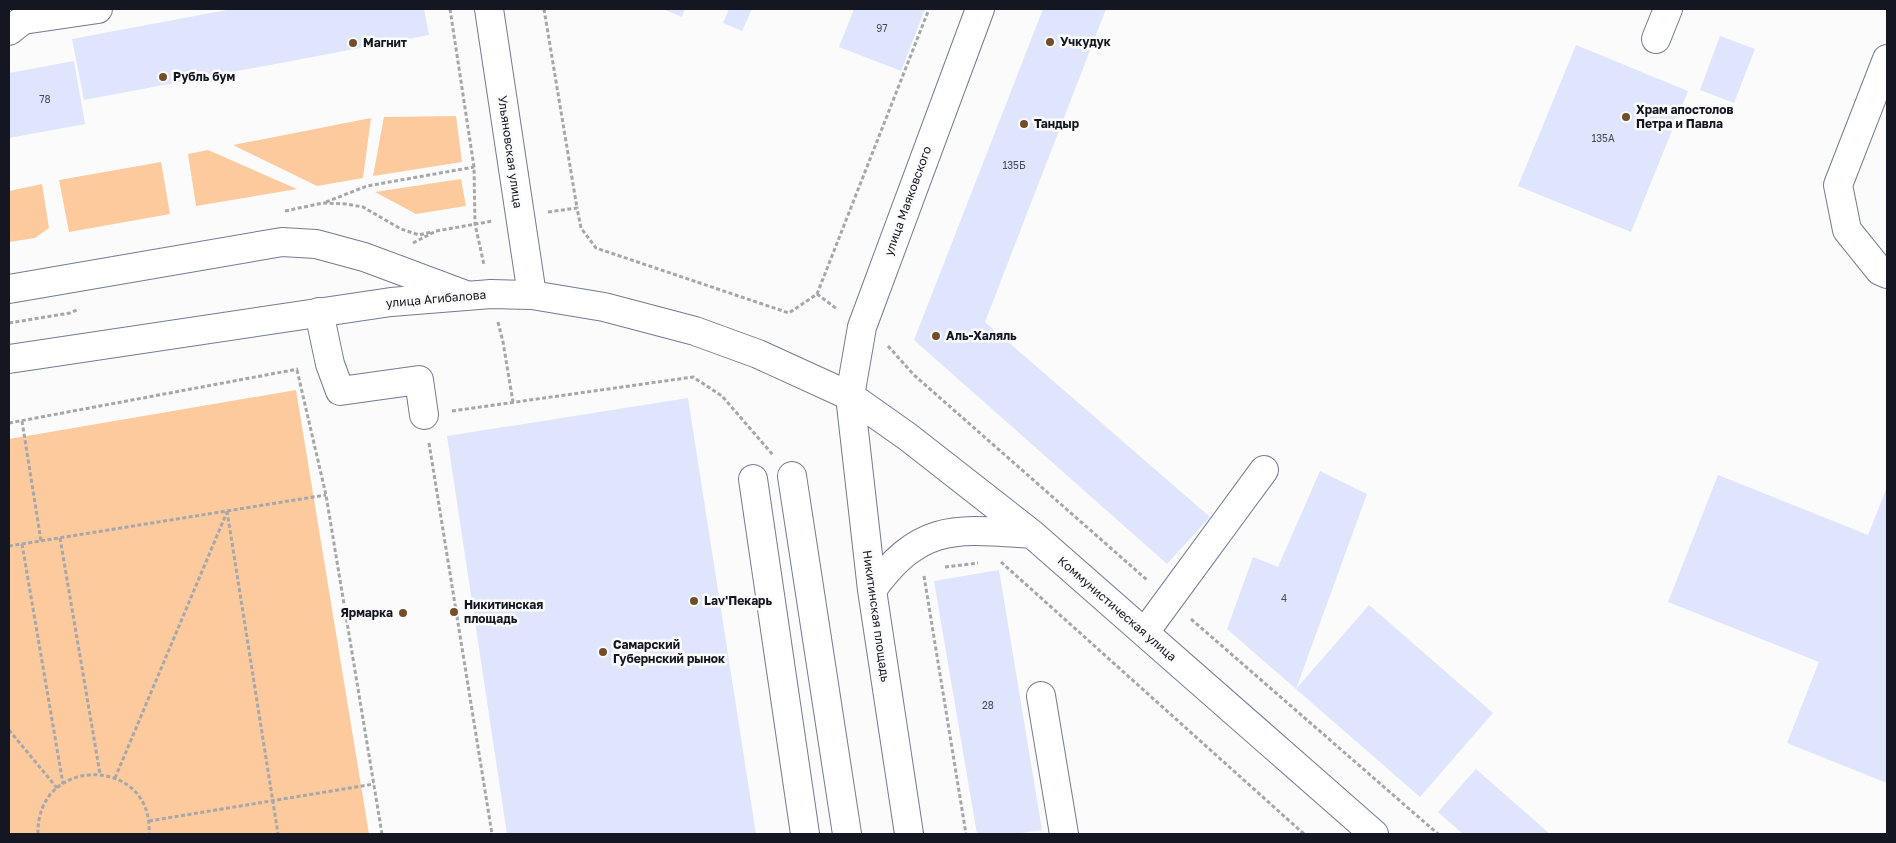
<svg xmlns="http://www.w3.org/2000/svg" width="1896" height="843" font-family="'Golos Text',sans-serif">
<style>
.green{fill:#fcca9d}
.building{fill:#dee5fd}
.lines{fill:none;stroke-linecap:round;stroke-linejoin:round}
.minor-casing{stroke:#737a95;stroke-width:30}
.major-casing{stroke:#737a95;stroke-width:30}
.path{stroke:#a6a7ab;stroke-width:3;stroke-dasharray:4 2.5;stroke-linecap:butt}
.minor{stroke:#fff;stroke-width:28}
.major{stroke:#fff;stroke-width:28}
.poi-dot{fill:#734e2a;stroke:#fbfbfb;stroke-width:2}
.labels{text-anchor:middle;stroke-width:5;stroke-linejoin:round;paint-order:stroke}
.number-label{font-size:10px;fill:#464a58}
.poi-label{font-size:12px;font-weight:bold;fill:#141621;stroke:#fbfbfb;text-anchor:start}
.street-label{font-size:12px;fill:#141621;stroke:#fbfbfb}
</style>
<rect width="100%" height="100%" fill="#fbfbfb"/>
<path class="green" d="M456 116 462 162 373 176 384 117Z
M371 118 363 178 317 186 233 145Z
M208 150 297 189 196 206 188 154Z
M161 162 170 214 69 232 59 180Z
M461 179 466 206 416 214 375 192Z
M42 184 49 228 35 238 9 242V191Z
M296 390 369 834H9V439Z"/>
<path class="building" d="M232 9H424L429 35 84 100 72 39Z
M663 9H685L682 17Z
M729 9H752L742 31 723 23Z
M854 9H925L901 71 839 47Z
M1043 9H1106L985 322 1210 517 1167 564 914 340Z
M1720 36 1755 49 1734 103 1700 90Z
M1576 45 1688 91 1631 232 1518 186Z
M74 61 85 124 9 138V73Z
M688 398 756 834H507L447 436Z
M1320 471 1367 494 1296 689 1227 629 1253 557 1278 567Z
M1718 475 1868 535 1887 487V783L1787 743 1819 662 1668 602Z
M999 570 1042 830 1015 834H977L934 581Z
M1369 605 1493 713 1420 797 1296 689Z
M1476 769 1550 834H1463L1438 812Z"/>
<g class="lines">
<defs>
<path id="minor" d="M489 9 532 295
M9 31 23 20 98 9
M1656 39 1668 9
M1887 59 1838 185 1847 230 1880 271 1887 274
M9 289 282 242 316 244 364 257 466 295
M319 312 330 364 340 391 419 380 424 415
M850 396 862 327 980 9
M792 476 847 834
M753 479 805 834
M1145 632 1264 470
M1041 696 1064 834"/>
<path id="major" d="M9 359 391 302 491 294 532 295 604 307 695 331 758 354 850 396 908 437 1032 534 1374 834
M850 396 872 590 909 834
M872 590C921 522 956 529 1032 534"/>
</defs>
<use href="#minor" class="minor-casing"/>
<use href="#major" class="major-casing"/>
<path class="path" d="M450 9 474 167 475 224 484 265
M544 9 577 208
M326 202 367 186 474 167
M285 211 323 203 346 204 363 207 401 229 419 235 431 232
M548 212 577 208 581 228 596 248 789 313 817 294 929 9
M413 243 436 231 493 221
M817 294 837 309
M498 322 503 342 513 402
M9 323 70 313 79 309
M888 346 914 375 1147 580
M297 370 326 495 382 834
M452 411 693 377 722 396 773 455
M22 421 41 541
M9 423 298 369
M429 443 492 834
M227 511 278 834
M60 538 100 774
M22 544 63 784
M9 546 326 495
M1001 562 1304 834
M945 567 978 563
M924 576 966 834
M1191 619 1438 834
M9 730 57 788
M115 778 227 512
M149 821 374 784
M38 834C36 754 154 756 149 834"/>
<use href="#minor" class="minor"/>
<use href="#major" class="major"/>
</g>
<g class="poi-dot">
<circle cx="1050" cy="42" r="5"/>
<circle cx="353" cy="43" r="5"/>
<circle cx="163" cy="77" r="5"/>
<circle cx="1626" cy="117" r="5"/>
<circle cx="1024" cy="124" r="5"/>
<circle cx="936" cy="336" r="5"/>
<circle cx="694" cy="601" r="5"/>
<circle cx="454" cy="612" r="5"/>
<circle cx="403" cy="613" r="5"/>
<circle cx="603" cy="652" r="5"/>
</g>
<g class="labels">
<g class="number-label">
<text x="882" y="32">97</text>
<text x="45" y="103">78</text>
<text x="1603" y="142">135А</text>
<text x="1014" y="169">135Б</text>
<text x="1284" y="602">4</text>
<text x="988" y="709">28</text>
</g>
<g class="poi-label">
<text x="1060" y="46">Учкудук</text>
<text x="363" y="47">Магнит</text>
<text x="173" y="81">Рубль бум</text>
<text x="1636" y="114">Храм апостолов<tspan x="1636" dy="14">Петра и Павла</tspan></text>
<text x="1034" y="128">Тандыр</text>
<text x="946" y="340">Аль-Халяль</text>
<text x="704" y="605">Lav'Пекарь</text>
<text x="464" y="609">Никитинская<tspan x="464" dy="14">площадь</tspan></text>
<text x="393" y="617" text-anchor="end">Ярмарка</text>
<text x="613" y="649">Самарский<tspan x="613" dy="14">Губернский рынок</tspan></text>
</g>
<g class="street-label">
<text transform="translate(510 152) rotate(82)" y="4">Ульяновская улица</text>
<text transform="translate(908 201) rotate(-70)" y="4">улица Маяковского</text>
<text transform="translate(436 299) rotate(-5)" y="4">улица Агибалова</text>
<text transform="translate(1117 609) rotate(41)" y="4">Коммунистическая улица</text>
<text transform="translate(876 616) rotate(82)" y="4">Никитинская площадь</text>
</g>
</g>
<rect width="1896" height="843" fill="none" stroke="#141621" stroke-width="20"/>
</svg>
